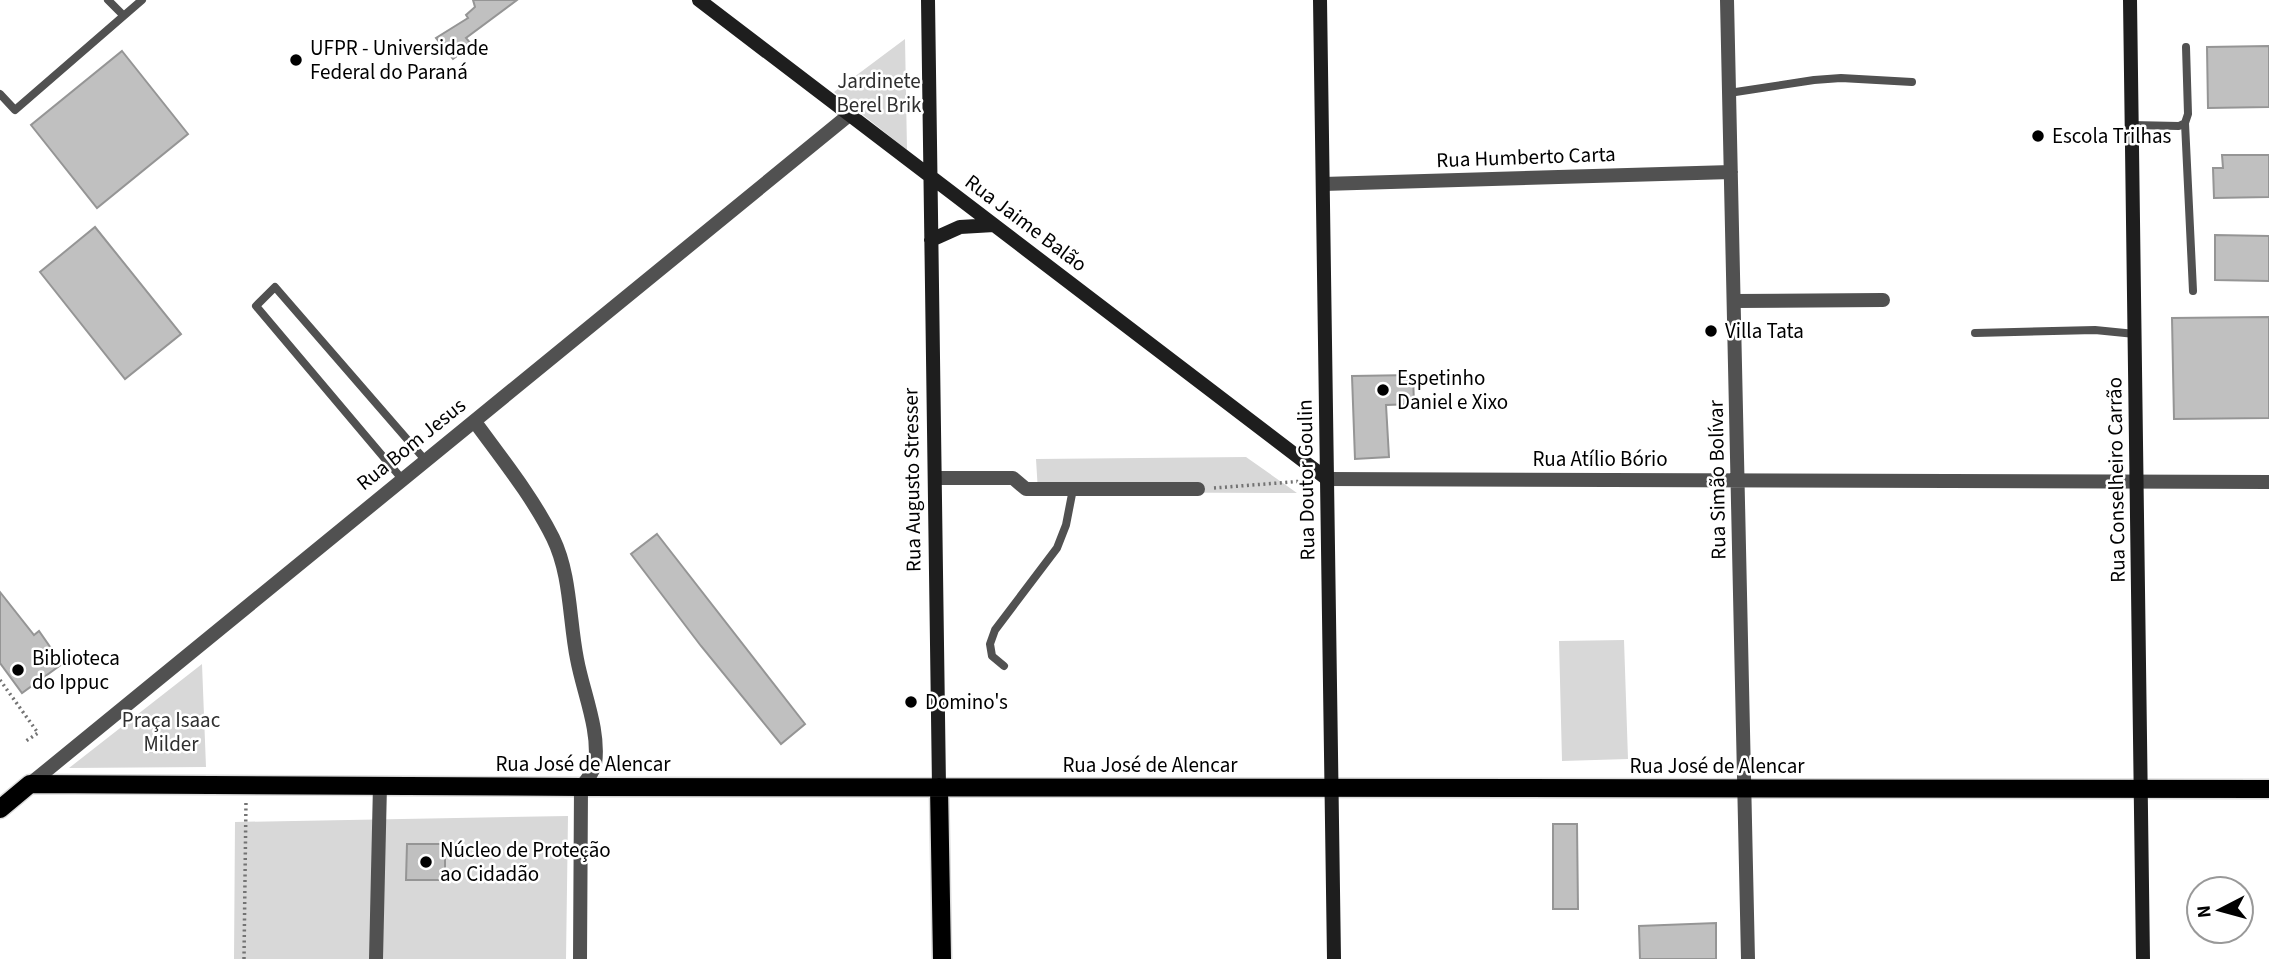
<svg xmlns="http://www.w3.org/2000/svg" width="2269" height="959" font-family="'Source Sans 3',sans-serif">
<style>
.green{fill:#d8d8d8}
.building{fill:#c0c0c0;stroke:#959595;stroke-width:2}
.lines{fill:none;stroke-linecap:round;stroke-linejoin:round}
.primary-casing{stroke:#dbdbdb;stroke-width:21}
.path{stroke:#737373;stroke-width:3.5;stroke-dasharray:2 3.5;stroke-linecap:butt}
.lane{stroke:#515151;stroke-width:8}
.street{stroke:#515151;stroke-width:14}
.secondary{stroke:#1e1e1e;stroke-width:14}
.primary{stroke:#000;stroke-width:18}
.poi-dot{fill:#000;stroke:#fff;stroke-width:2.5}
.labels{text-anchor:middle;stroke-width:5;stroke-linejoin:round;paint-order:stroke}
.poi-label{font-size:21px;fill:#000;stroke:#fff;text-anchor:start}
.park-label{font-size:21px;fill:#2f2f2f;stroke:#fff}
.street-label{font-size:21px;fill:#000;stroke:#fff}
</style>
<rect width="100%" height="100%" fill="#fff"/>
<path class="green" d="M905 39 907 150 834 92Z
M1246 457 1297 493 1038 492 1036 459Z
M1624 640 1628 759 1562 761 1559 641Z
M202 664 206 767 69 768Z
M568 816 566 959H234L235 822Z"/>
<path class="building" d="M473 0H517L466 38 472 45 453 59 436 38 468 18 466 15 475 7Z
M2269 46V107L2208 108 2207 47Z
M122 51 188 134 97 208 31 125Z
M2222 155H2269V197L2214 198 2213 168H2223Z
M95 227 181 334 125 379 40 272Z
M2215 235 2269 236V281L2215 280Z
M2269 317V418L2174 419 2172 318Z
M1413 375 1414 404 1386 405 1389 457 1355 459 1352 376Z
M657 534 805 724 781 744 701 646 631 554Z
M0 592 34 635 39 631 62 664 22 693 0 663Z
M1553 824H1577L1578 909H1553Z
M407 844H445V880H406Z
M1716 923V959H1640L1639 926Z"/>
<g class="lines">
<defs>
<path id="primary" d="M939 787 942 959
M0 809 30 784 581 787 2269 789"/>
</defs>
<use href="#primary" class="primary-casing"/>
<path class="path" d="M1214 488 1304 481
M0 680 38 733 26 741
M244 959 246 800"/>
<path class="lane" d="M108 0 123 15
M1729 93 1814 80 1841 78 1912 82
M0 94 15 110 142 0
M2185 123 2193 291
M2132 125 2179 126 2185 123 2188 114 2186 47
M1975 333 2095 330 2135 334
M402 479 256 306 275 287 426 461
M1004 666 992 656 990 644 995 630 1057 548 1066 525 1073 489"/>
<path class="street" d="M1727 0 1748 959
M1323 184 1731 172
M1734 301 1883 300
M475 422C502 459 532 496 553 538 571 575 569 619 577 659 583 692 600 730 595 764 593 773 587 780 581 787L580 959
M935 478H1013L1026 489H1198
M1327 479 2269 482
M30 784 849 115
M376 959 380 785"/>
<path class="secondary" d="M699 0 1327 479
M928 0 939 787
M1320 0 1334 959
M2130 0 2143 959
M931 240 960 227 994 225"/>
<use href="#primary" class="primary"/>
</g>
<g class="poi-dot">
<circle cx="296" cy="60" r="7"/>
<circle cx="2038" cy="136" r="7"/>
<circle cx="1711" cy="331" r="7"/>
<circle cx="1383" cy="390" r="7"/>
<circle cx="18" cy="670" r="7"/>
<circle cx="911" cy="702" r="7"/>
<circle cx="426" cy="862" r="7"/>
</g>
<g class="labels">
<g class="poi-label">
<text x="310" y="55">UFPR - Universidade<tspan x="310" dy="24">Federal do Paraná</tspan></text>
<text x="2052" y="143">Escola Trilhas</text>
<text x="1725" y="338">Villa Tata</text>
<text x="1397" y="385">Espetinho<tspan x="1397" dy="24">Daniel e Xixo</tspan></text>
<text x="32" y="665">Biblioteca<tspan x="32" dy="24">do Ippuc</tspan></text>
<text x="925" y="709">Domino's</text>
<text x="440" y="857">Núcleo de Proteção<tspan x="440" dy="24">ao Cidadão</tspan></text>
</g>
<g class="park-label">
<text x="879" y="88">Jardinete<tspan x="879" dy="24">Berel Brik</tspan></text>
<text x="171" y="727">Praça Isaac<tspan x="171" dy="24">Milder</tspan></text>
</g>
<g class="street-label">
<text transform="translate(1526 157) rotate(-2)" y="7">Rua Humberto Carta</text>
<text transform="translate(1026 223) rotate(37)" y="7">Rua Jaime Balão</text>
<text transform="translate(411 444) rotate(-39)" y="7">Rua Bom Jesus</text>
<text x="1600" y="466">Rua Atílio Bório</text>
<text transform="translate(912 480) rotate(-91)" y="7">Rua Augusto Stresser</text>
<text transform="translate(1306 480) rotate(-91)" y="7">Rua Doutor Goulin</text>
<text transform="translate(1717 480) rotate(-91)" y="7">Rua Simão Bolívar</text>
<text transform="translate(2116 480) rotate(-91)" y="7">Rua Conselheiro Carrão</text>
<text x="583" y="771">Rua José de Alencar</text>
<text x="1150" y="772">Rua José de Alencar</text>
<text x="1717" y="773">Rua José de Alencar</text>
</g>
</g>
<g transform="translate(2220 910) rotate(264)"><circle r="33" fill="#ffffff" stroke="#999999" stroke-width="2"/>
<path d="M0-5L12 26L0 18L-12 26Z" fill="#000000"/>
<text y="-10" font-size="19" font-weight="bold" text-anchor="middle" fill="#000000">N</text>
</g>
</svg>
